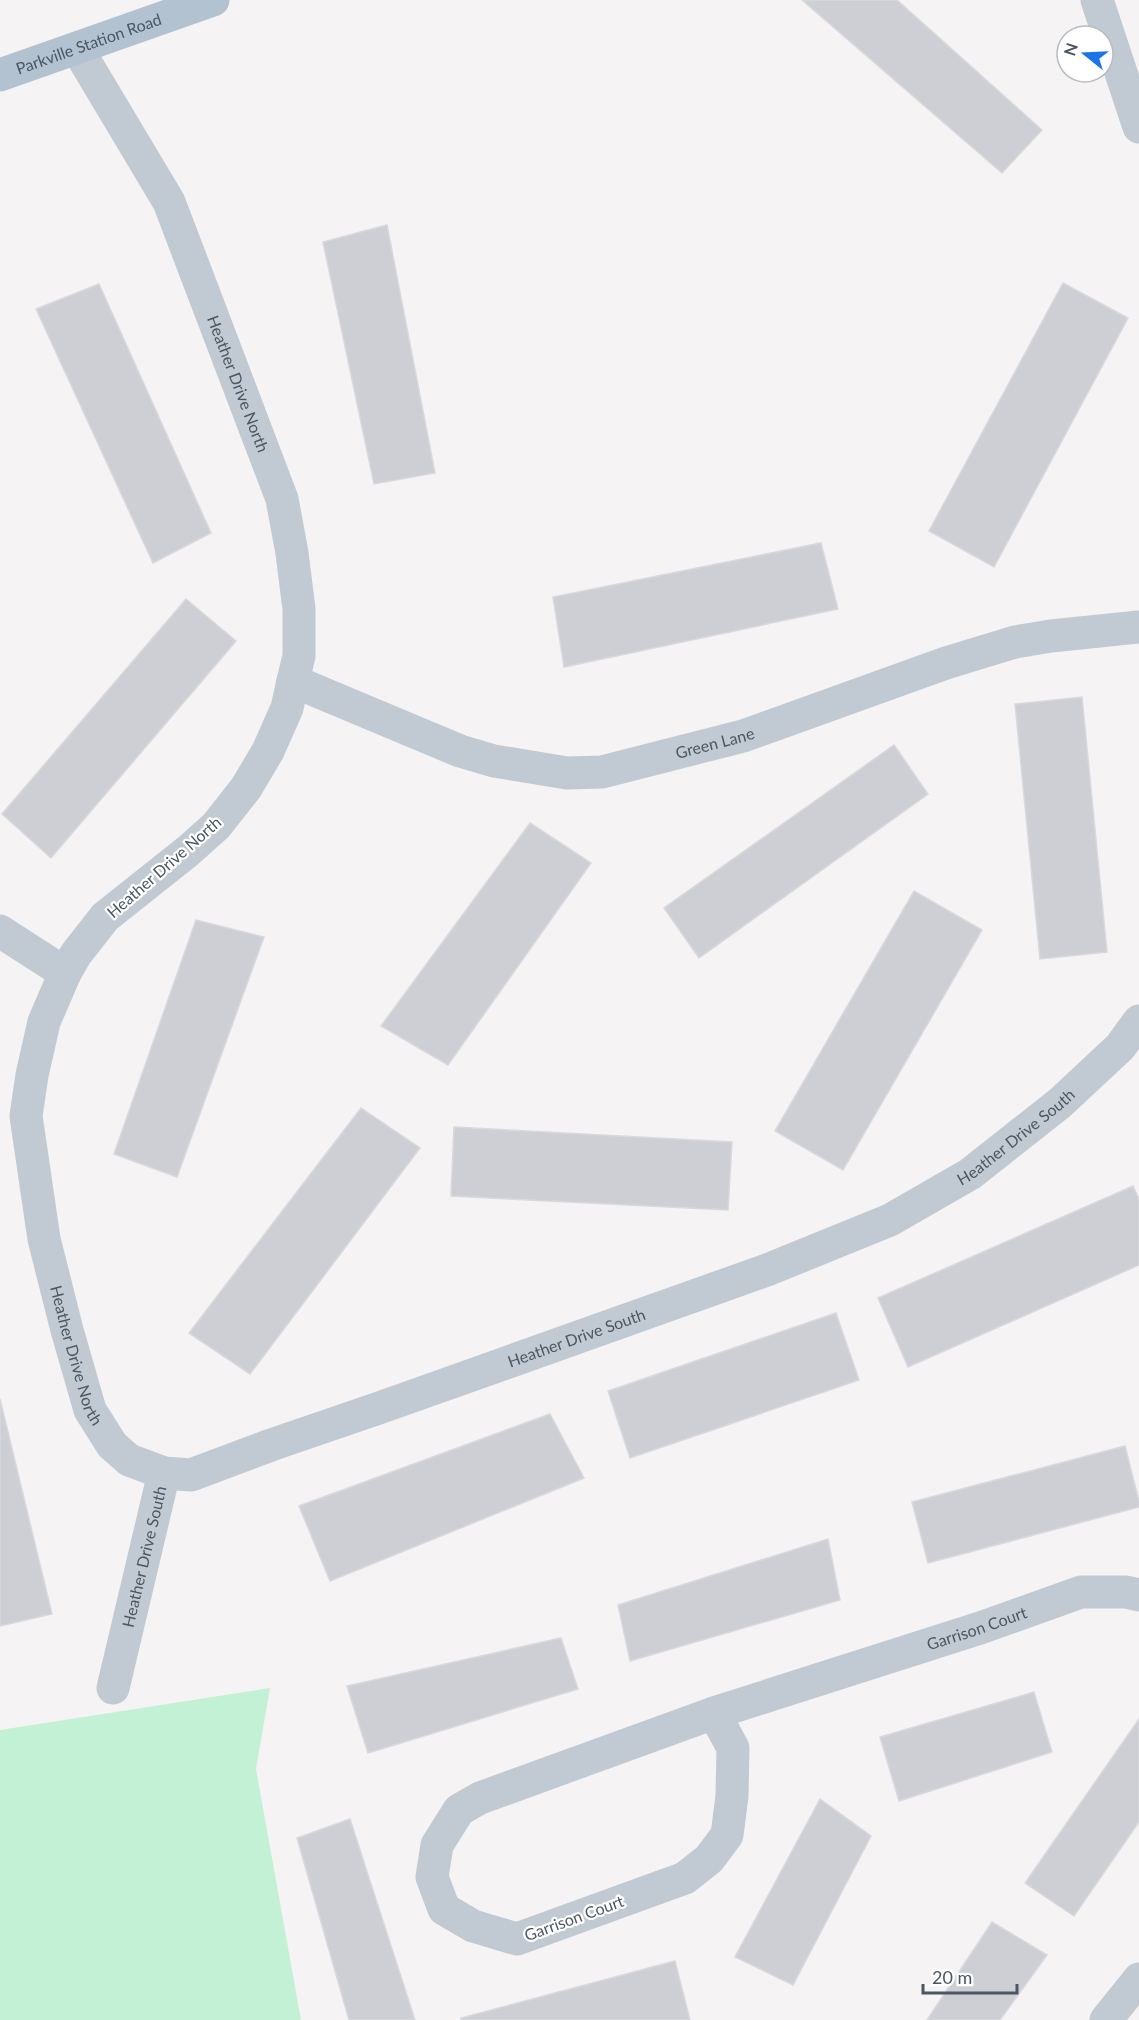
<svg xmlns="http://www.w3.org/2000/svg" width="1139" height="2020" font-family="Lato,sans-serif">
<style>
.green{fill:#c3f1d5}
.building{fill:#cdcfd5;stroke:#d7d9de;stroke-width:1.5}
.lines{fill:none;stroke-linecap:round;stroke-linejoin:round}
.minor{stroke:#c1cad2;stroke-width:33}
.major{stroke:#b3c2d1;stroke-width:33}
.labels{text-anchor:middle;stroke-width:4.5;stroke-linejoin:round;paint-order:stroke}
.street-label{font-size:16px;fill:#4a5661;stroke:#fff}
</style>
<rect width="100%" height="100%" fill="#f5f3f3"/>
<path class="green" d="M270 1688 256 1769 301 2020H0V1730Z"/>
<path class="building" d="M802 0H897L1042 130 1002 173Z
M387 225 435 473 374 484 323 242Z
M1063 283 1128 318 994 567 929 531Z
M99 284 211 533 153 563 36 309Z
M821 543 838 609 564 667 553 597Z
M186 599 236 641 51 858 2 814Z
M1082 697 1107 952 1040 959 1015 704Z
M894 745 928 794 699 958 664 908Z
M530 823 591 863 448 1065 381 1026Z
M914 891 982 930 843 1170 775 1131Z
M196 920 264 937 177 1177 114 1154Z
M361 1108 420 1148 250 1374 189 1333Z
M454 1127 732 1142 728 1210 451 1196Z
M1133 1186 1139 1199V1265L908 1367 878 1298Z
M836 1313 859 1380 630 1458 608 1391Z
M0 1399 52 1614 0 1626Z
M550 1414 584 1478 330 1581 299 1506Z
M1125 1446 1139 1501V1507L928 1563 912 1502Z
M828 1539 840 1600 630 1661 618 1605Z
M561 1638 578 1689 368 1753 347 1686Z
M1034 1692 1052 1752 899 1801 880 1737Z
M1139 1719V1822L1074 1916 1025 1883Z
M820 1799 871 1836 793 1985 735 1957Z
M350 1819 415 2020H349L297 1838Z
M992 1922 1047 1955 1000 2020H927Z
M675 1961 690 2020H461V2018Z"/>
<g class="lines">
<g class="minor">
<path d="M1097 0 1139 127"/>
<path id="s1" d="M77 48 169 202 282 499 292 553 299 609V656L293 681 287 708 268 751 246 788 216 826 188 851 105 917 76 954 65 973 44 1022 32 1075 26 1116 44 1239 67 1330 90 1410 112 1445 129 1460 164 1473 191 1475 271 1445 379 1408 767 1270 890 1220 970 1174 1060 1103 1120 1047 1139 1021"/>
<path id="s2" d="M293 681 460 751 494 761 567 773 602 772 743 736 946 663 1015 642 1051 636 1139 627"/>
<path d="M0 931 65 973"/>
<path id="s3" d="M113 1688 164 1473"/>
<path d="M714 1713 733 1748 732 1796 727 1835 709 1859 685 1878 517 1939 473 1926 444 1909 432 1877 437 1845 459 1810 480 1798Z"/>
<path id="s4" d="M714 1713 980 1628 1081 1592H1126L1139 1595"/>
<path d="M1106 2020 1139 1979"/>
</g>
<path class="major" id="s5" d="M0 75 213 0"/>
</g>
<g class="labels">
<g class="street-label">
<text dy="6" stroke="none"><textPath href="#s5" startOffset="94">Parkville Station Road</textPath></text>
<text dy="6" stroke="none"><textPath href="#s1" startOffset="374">Heather Drive North</textPath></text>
<text dy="6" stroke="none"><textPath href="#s2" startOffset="442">Green Lane</textPath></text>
<text transform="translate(164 867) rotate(-41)" y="6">Heather Drive North</text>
<text dy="6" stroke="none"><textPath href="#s1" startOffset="2534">Heather Drive South</textPath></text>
<text dy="6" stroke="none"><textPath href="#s1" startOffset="2048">Heather Drive South</textPath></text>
<text dy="6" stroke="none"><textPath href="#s1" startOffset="1454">Heather Drive North</textPath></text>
<text dy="6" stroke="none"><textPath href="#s3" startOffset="135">Heather Drive South</textPath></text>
<text dy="6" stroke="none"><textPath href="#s4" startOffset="276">Garrison Court</textPath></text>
<text transform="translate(574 1918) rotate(-20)" y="6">Garrison Court</text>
</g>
</g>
<g transform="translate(1085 54) rotate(288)"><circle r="28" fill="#ffffff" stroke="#b7bbc0" stroke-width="1.5"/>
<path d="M0-4.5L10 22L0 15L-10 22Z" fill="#1a73e8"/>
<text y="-9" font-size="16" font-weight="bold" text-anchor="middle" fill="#4a5661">N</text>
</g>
<path d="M923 1984v9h94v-9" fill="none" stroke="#4a5661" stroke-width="3"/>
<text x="932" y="1984" font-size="18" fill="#4a5661" stroke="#ffffff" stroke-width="4.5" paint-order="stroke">20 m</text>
</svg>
